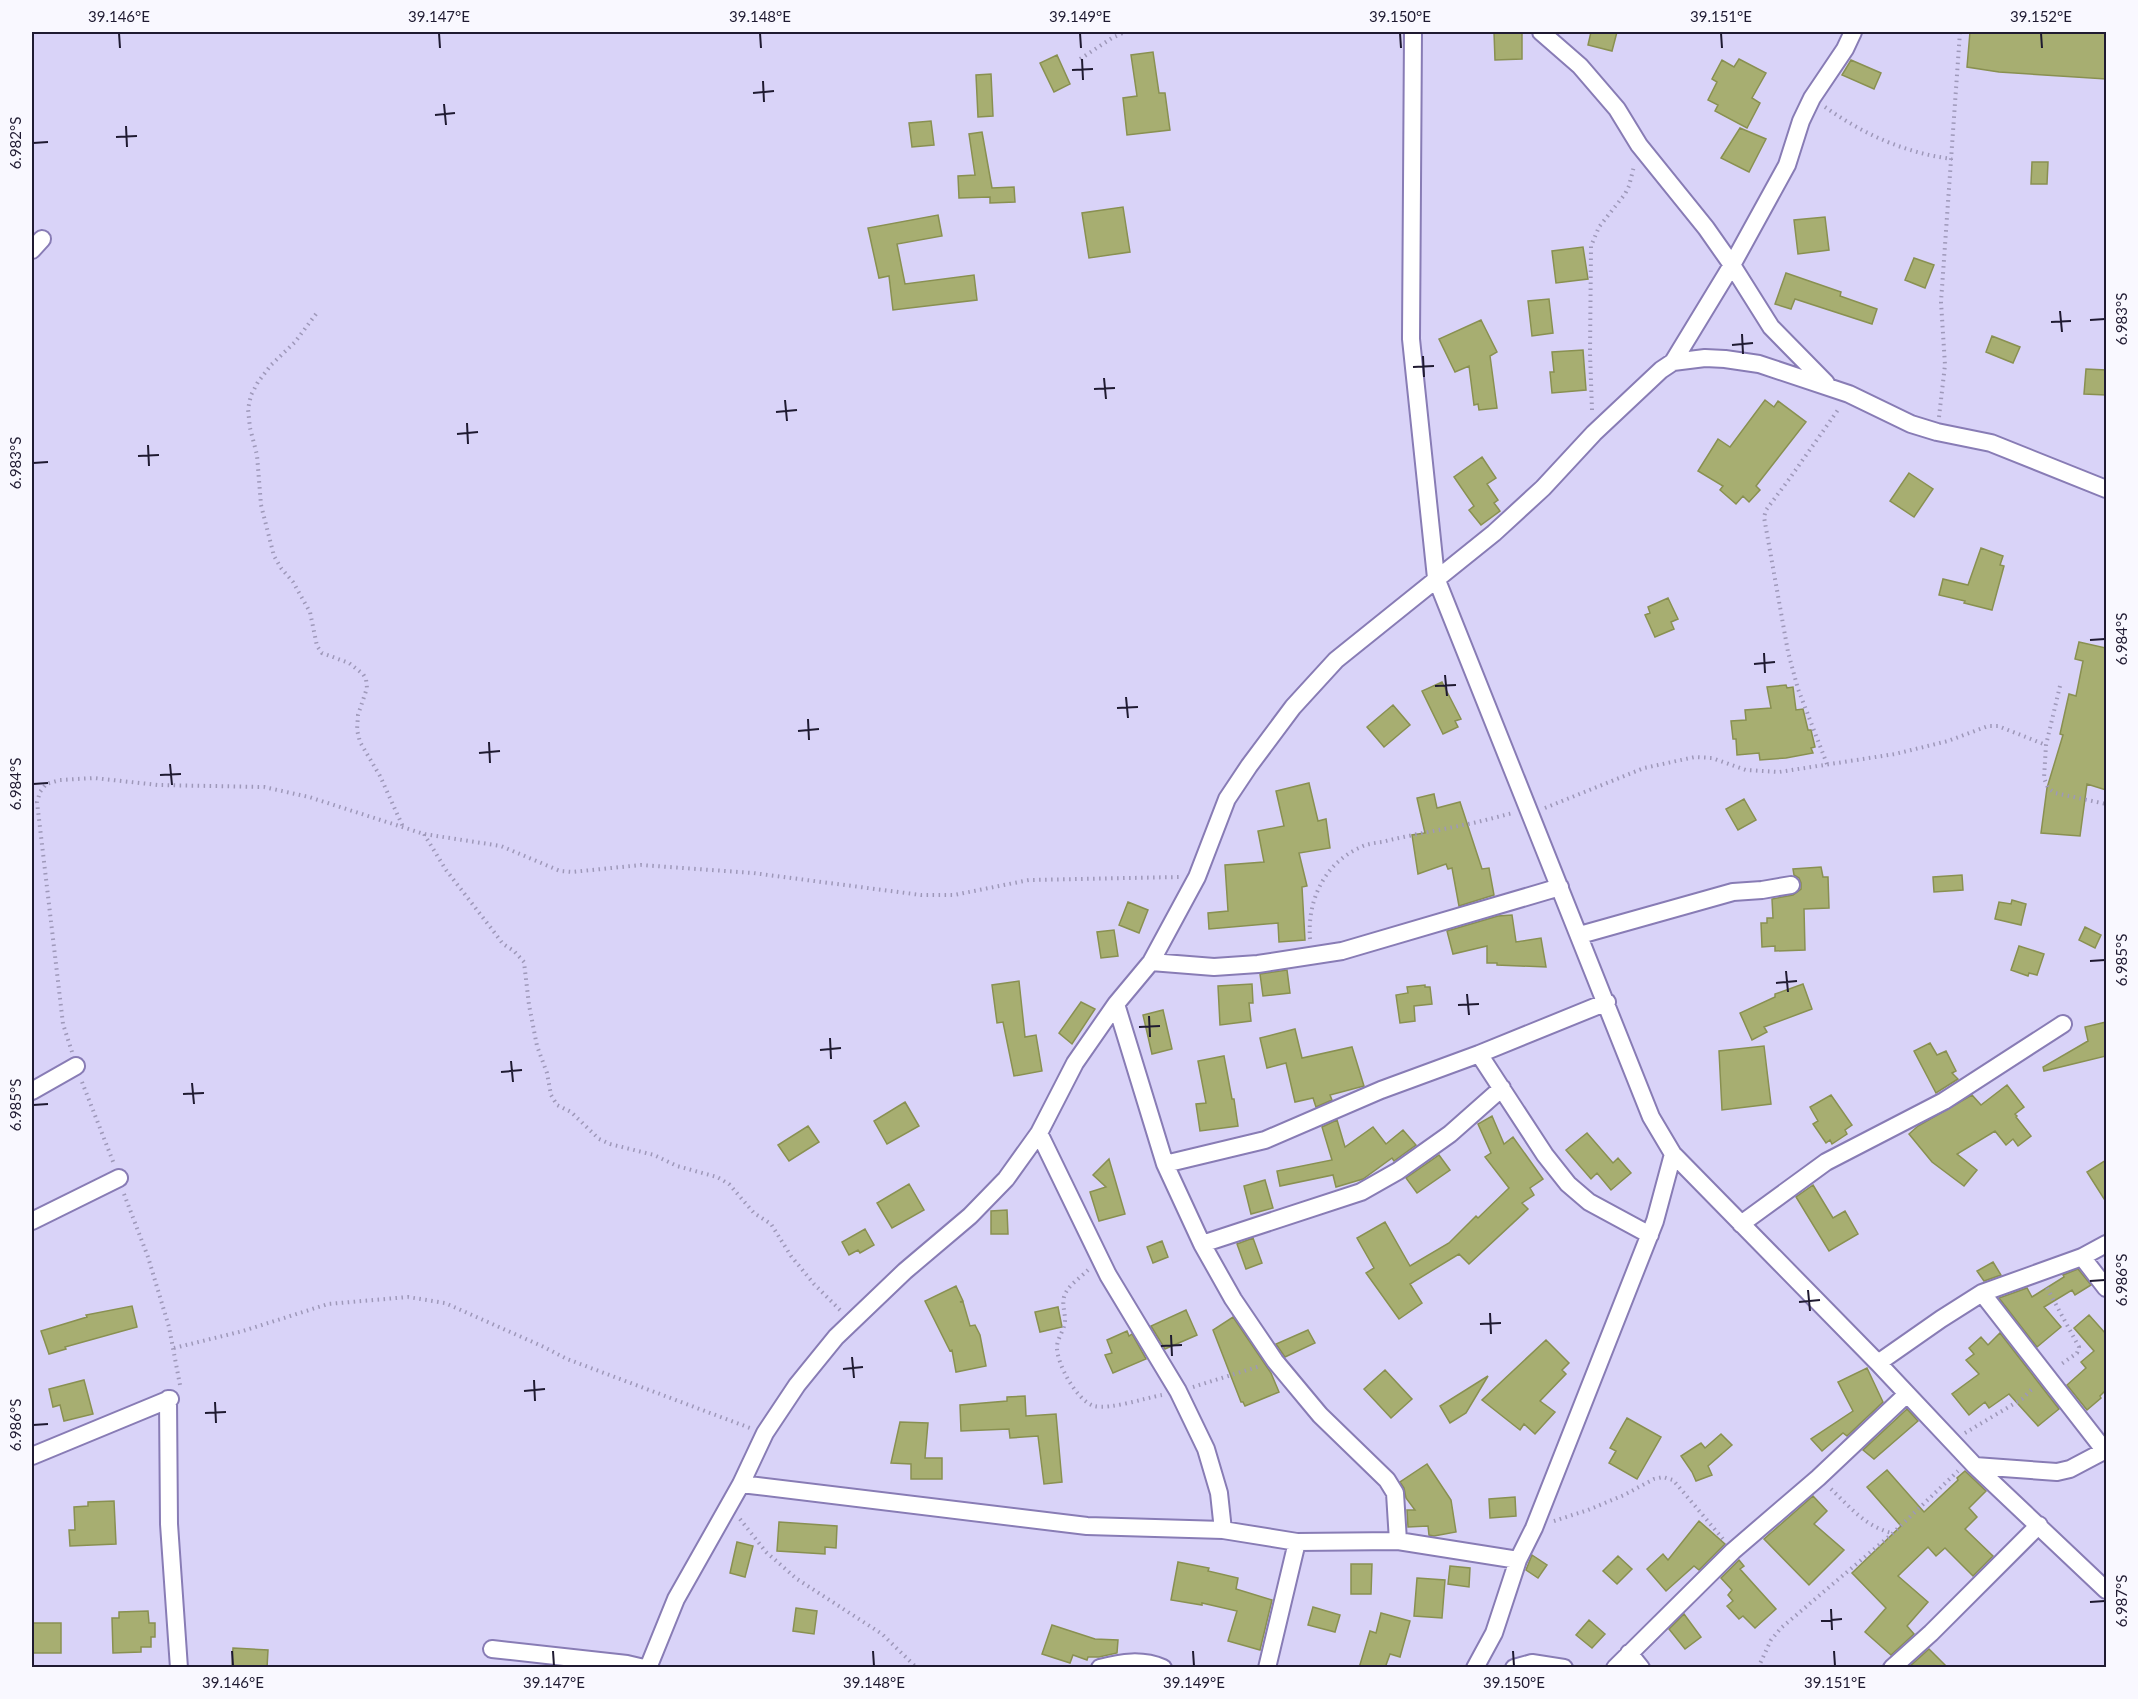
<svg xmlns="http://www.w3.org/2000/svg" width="2138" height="1699" font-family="Lato,sans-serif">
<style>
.building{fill:#a7ae71;stroke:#899051;stroke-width:1.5}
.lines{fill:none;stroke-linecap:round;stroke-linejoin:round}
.minor-casing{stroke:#887cb5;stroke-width:20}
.path{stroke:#9e98b9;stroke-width:4;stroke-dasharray:1.5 4.5;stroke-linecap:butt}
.minor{stroke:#fff;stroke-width:16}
.ticks{fill:none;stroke:#1f1a31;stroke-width:2}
.neatline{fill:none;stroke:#1f1a31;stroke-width:2}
.ticks-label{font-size:15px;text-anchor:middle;fill:#1f1a31}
</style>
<rect width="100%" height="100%" fill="#d9d3f8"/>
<path class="building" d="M1494 32H1522V59L1495 60Z
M1591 32H1617L1612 51 1588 45Z
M1970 32H2106V79L1999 72 1967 67Z
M1153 52 1159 93H1165L1170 130 1127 135 1123 98 1137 96 1131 55Z
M1057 55 1070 84 1054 92 1040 63Z
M1739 59 1766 73 1752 98 1760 103 1747 128 1715 111 1718 105 1708 100 1717 82 1712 79 1722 60 1734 67Z
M1851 60 1881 73 1874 89 1842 75Z
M991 74 993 116 978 117 976 75Z
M931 121 934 145 912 147 909 123Z
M1740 128 1766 139 1749 172 1721 158Z
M982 132 992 188 1014 187 1015 202 990 203V197L959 198 958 176 975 175 969 134Z
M2032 162H2048L2047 184H2031Z
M1123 207 1130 252 1089 258 1082 213Z
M938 215 942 236 897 244 905 284 974 275 977 300 893 310 889 276 879 278 868 228Z
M1825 217 1829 250 1798 254 1794 220Z
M1583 247 1588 279 1556 283 1552 251Z
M1914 258 1934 265 1925 288 1905 280Z
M1786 273 1841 292 1840 296 1877 309 1872 324 1795 299 1791 309 1775 304Z
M1549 299 1553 333 1532 336 1528 301Z
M1481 320 1497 352 1490 356 1497 408 1479 410 1478 404 1474 405 1469 366 1455 372 1439 339Z
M1992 336 2020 347 2013 363 1986 352Z
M1583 350 1586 390 1552 393 1550 372H1554L1552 352Z
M2086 369 2106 370V395L2084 394Z
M1765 400 1774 407 1778 401 1806 422 1756 486 1760 490 1749 502 1743 496 1736 504 1720 490 1723 486 1698 471 1718 439 1730 447Z
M1482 457 1496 478 1487 484 1498 500 1494 503 1500 511 1481 525 1469 510 1474 506 1454 477Z
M1909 473 1933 489 1914 517 1890 501Z
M1981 548 2003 556 2000 565 2004 566 1992 610 1964 603 1965 601 1939 595 1943 579 1968 585Z
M1668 598 1678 619 1671 622 1674 629 1655 637 1645 615 1650 613 1648 607Z
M2079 642 2106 648V790L2087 784 2080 836 2041 833 2047 788 2063 735 2060 734 2069 694 2076 696 2083 661 2075 659Z
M1442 682 1461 719 1455 721 1458 727 1443 734 1422 691Z
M1786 685 1787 688 1793 687 1796 710 1803 709 1808 730H1811L1815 747 1811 748 1813 753 1786 758 1760 760 1759 753 1737 755 1736 739H1733L1731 721 1746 720 1745 710 1771 708 1767 687Z
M1393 705 1410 725 1384 747 1367 727Z
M1309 783 1318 821 1326 819 1330 848 1299 853 1307 886 1302 887 1305 940 1279 942 1278 923 1209 929 1208 913 1228 911 1225 865 1264 862 1258 831 1284 826 1276 791Z
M1434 794 1437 808 1460 802 1482 869 1489 868 1494 895 1459 906 1452 868 1448 869 1446 864 1418 874 1412 835 1425 833 1417 798Z
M1744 799 1756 820 1738 830 1726 809Z
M1821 867 1823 877H1828L1829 908 1804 909 1805 950 1775 951V946L1762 947 1761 923H1767V918H1773L1772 899 1793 895 1801 889V883L1799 878 1794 875 1793 869Z
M1962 875 1963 890 1934 892 1933 877Z
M2012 900 2026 904 2021 925 1995 919 1999 902 2011 904Z
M1128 902 1148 910 1139 933 1119 925Z
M1512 915 1516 942 1541 938 1546 967 1497 965V963H1487V946L1453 954 1447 931 1498 916Z
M2085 927 2101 935 2095 948 2079 940Z
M1114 930 1118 956 1101 958 1097 932Z
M2019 946 2044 954 2037 975 2029 973 2028 976 2011 970Z
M1287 970 1290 993 1263 996 1260 974Z
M1019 981 1025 1037 1036 1035 1042 1071 1014 1076 1003 1022 997 1023 992 985Z
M1252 984 1253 1003H1249L1251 1021 1220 1025 1218 986Z
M1803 984 1812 1009 1764 1027 1767 1032 1752 1040 1740 1013 1775 997V994Z
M1425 985V987H1430L1432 1004 1414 1006 1415 1021 1400 1023 1396 995 1408 993 1407 987Z
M1081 1002 1095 1009 1072 1044 1059 1033Z
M1163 1010 1172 1049 1152 1054 1143 1015Z
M2106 1022V1056L2044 1071 2043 1067 2088 1041 2085 1027Z
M1295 1029 1302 1058 1352 1047 1364 1086 1330 1095 1332 1100 1316 1107 1313 1098 1295 1102 1286 1063 1267 1068 1260 1038Z
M1930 1043 1937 1055 1946 1051 1956 1071 1952 1073 1958 1079 1936 1093 1914 1051Z
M1764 1046 1771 1104 1722 1110 1719 1051Z
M1224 1056 1232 1099H1234L1238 1126 1200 1131 1196 1104 1206 1103 1198 1061Z
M2007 1085 2024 1107 2015 1114 2017 1116 2016 1117 2031 1136 2018 1146 2013 1139 2006 1145 1995 1131 1957 1154 1977 1170 1964 1186 1932 1162 1909 1134 1918 1126 1972 1095 1981 1105Z
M1831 1095 1852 1125 1845 1130 1847 1134 1832 1144 1830 1140 1826 1143 1813 1124 1818 1121 1810 1107Z
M905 1102 919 1126 887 1144 874 1121Z
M1492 1116 1504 1144 1513 1137 1543 1179 1530 1188 1534 1195 1522 1203 1528 1209 1469 1264 1459 1254 1410 1284 1422 1303 1399 1319 1366 1273 1374 1268 1357 1238 1385 1222 1410 1266 1449 1243 1476 1216 1478 1218 1509 1188 1485 1157 1491 1153 1478 1124Z
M1337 1120 1345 1147 1373 1127 1386 1144 1403 1130 1416 1145 1394 1161 1392 1158 1363 1179 1336 1187 1333 1175 1280 1186 1277 1171 1332 1160 1322 1127Z
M808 1126 819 1142 789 1161 778 1145Z
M1587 1133 1613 1163 1618 1158 1631 1173 1611 1190 1597 1173 1591 1179 1566 1150Z
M1439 1155 1450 1170 1417 1193 1406 1178Z
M1109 1159 1125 1214 1099 1221 1090 1192 1106 1187 1093 1175Z
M2106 1160V1202L2087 1172Z
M1265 1180 1273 1208 1251 1214 1244 1186Z
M909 1184 924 1210 892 1228 877 1203Z
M1813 1185 1833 1218 1845 1211 1858 1234 1829 1251 1796 1197Z
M1007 1210 1008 1234H991V1211Z
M865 1229 874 1245 860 1253 858 1250 849 1255 842 1242Z
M1253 1238 1262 1263 1246 1269 1237 1244Z
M1162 1241 1168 1257 1153 1263 1147 1247Z
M1993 1262 2001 1275 1984 1281 1977 1271Z
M2078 1269 2091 1285 2075 1295 2072 1290 2044 1307 2061 1327 2037 1347 1999 1298 2027 1288 2032 1297 2064 1277 2063 1275Z
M956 1286 963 1301 960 1302H963L970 1326 975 1325 980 1335 986 1366 956 1372 952 1350 950 1351 925 1301Z
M132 1306 137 1327 65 1347 66 1349 49 1354 41 1331 87 1317 86 1315Z
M1058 1307 1062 1327 1040 1332 1035 1312Z
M1186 1310 1197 1335 1165 1349 1151 1326Z
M2089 1315 2106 1334V1390L2100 1396 2101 1398 2087 1410 2067 1385 2086 1368 2081 1362 2094 1351 2074 1328Z
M1233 1317 1271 1373 1279 1392 1245 1406 1243 1402H1241L1213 1330Z
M1308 1330 1315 1343 1285 1357 1276 1344Z
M1127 1331 1129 1336 1132 1334 1146 1359 1113 1373 1105 1355 1112 1353 1107 1340Z
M2000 1333 2059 1409 2038 1426 2009 1394 1989 1408 1985 1402 1969 1415 1952 1394 1979 1374 1966 1360 1974 1354 1969 1348 1981 1337 1988 1345Z
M1546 1340 1569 1363 1562 1370 1566 1374 1540 1401 1555 1412 1535 1434 1524 1424 1520 1430 1482 1400Z
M1867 1368 1883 1402 1847 1436 1843 1433 1822 1451 1811 1439 1853 1411 1838 1382Z
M1385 1370 1412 1399 1391 1418 1364 1389Z
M1488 1376 1466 1413 1450 1423 1440 1406Z
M84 1380 93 1414 64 1421 60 1405 53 1407 49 1389Z
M1025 1396 1026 1416 1056 1414 1062 1482 1044 1484 1038 1436 1010 1438 1009 1429 961 1431 960 1405 1007 1401V1397Z
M1907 1409 1918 1421 1874 1459 1863 1450Z
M1627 1418 1661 1437 1637 1479 1609 1463 1616 1451 1610 1448Z
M900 1422 928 1423 925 1458H942V1479H911V1464L891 1463Z
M1721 1434 1732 1445 1708 1466 1712 1475 1696 1481 1692 1472 1681 1456 1701 1443 1705 1448Z
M1427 1464 1451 1500 1456 1532 1434 1536 1429 1535 1428 1526 1408 1527 1407 1510H1415L1406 1498 1404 1488 1400 1482Z
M1887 1470 1924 1512 1958 1480 1957 1478 1965 1471 1986 1491 1969 1508 1977 1517 1965 1529 1993 1556 1973 1576 1945 1548 1936 1556 1928 1547 1898 1576 1928 1602 1907 1626 1914 1634 1891 1655 1865 1632 1886 1608 1852 1573 1901 1526 1867 1487Z
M1813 1496 1827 1511 1814 1524 1844 1550 1809 1585 1764 1539Z
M1515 1497 1516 1516 1490 1518 1489 1499Z
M114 1501 116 1544 70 1546 69 1530H75L74 1507 88 1506V1502Z
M1699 1521 1725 1544 1699 1570 1694 1566 1666 1591 1647 1569 1663 1554 1668 1560Z
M779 1522 837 1526 836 1548 825 1547V1554L777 1551Z
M737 1542 753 1546 745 1577 730 1573Z
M1532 1555 1547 1565 1538 1578 1526 1570Z
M1618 1556 1632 1569 1617 1584 1603 1571Z
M1739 1560 1744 1566 1740 1569 1776 1609 1755 1628 1743 1616 1739 1619 1727 1606 1733 1601 1728 1595 1732 1590 1721 1578Z
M1178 1562 1209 1568 1208 1571 1238 1578 1236 1589 1272 1600 1260 1650 1228 1641 1237 1611 1202 1603V1605L1171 1600Z
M1351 1564H1372L1371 1594H1351Z
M1450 1566 1470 1568 1469 1587 1448 1584Z
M1417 1578 1445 1580 1442 1618 1414 1616Z
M1313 1607 1340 1615 1335 1632 1308 1625Z
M796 1608 817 1611 814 1634 793 1631Z
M148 1611 149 1623H155V1637H151V1647H141V1652L113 1653 112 1618H119V1612Z
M1381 1613 1410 1621 1400 1657 1390 1654 1385 1668H1359L1370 1631 1376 1633Z
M1684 1614 1701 1637 1685 1649 1669 1629Z
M1589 1620 1605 1634 1592 1648 1576 1635Z
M32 1623H61V1653H32Z
M1052 1625 1095 1639 1118 1640 1117 1653 1099 1657H1088L1087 1660 1073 1655 1070 1663 1042 1654Z
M233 1648 268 1650 267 1668H232Z
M1929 1649 1948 1668H1908Z"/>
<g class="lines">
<defs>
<path id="minor" d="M1413 32 1411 339 1436 578 1651 1117 1673 1154 1878 1363 1975 1466 2106 1590
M1541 32 1580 66 1617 109 1639 145 1706 228 1732 265 1771 327 1826 383
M32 250 42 239
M1673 362 1732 265 1787 165 1801 121 1812 98 1845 49 1853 32
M1580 935 1733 892 1762 890 1791 885
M1151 962 1214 967 1258 964 1342 951 1560 887
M1116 1004 1165 1164 1202 1244 1233 1299 1275 1361 1320 1415 1387 1480 1395 1493 1398 1541
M1479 1054 1545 1155 1568 1184 1589 1202 1650 1235
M32 1091 76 1066
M1039 1133 1108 1275 1178 1391 1206 1449 1219 1493 1223 1530
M1165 1164 1265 1140 1381 1090 1479 1054 1607 1002
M32 1221 119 1178
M1741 1224 1826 1162 1944 1101 2063 1024
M1202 1244 1361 1192 1398 1171 1450 1134 1502 1088
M2082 1257 2106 1288
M1982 1293 2105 1451
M1878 1363 1941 1319 1982 1293 2082 1257 2106 1244
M168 1399 169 1524 179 1668
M32 1456 170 1399
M1975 1466 2057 1472 2070 1469 2106 1450
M741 1484 1087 1526 1223 1530 1297 1542 1398 1541 1518 1560
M492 1649 627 1664 644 1668
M1629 1653 1641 1668
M648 1668 676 1599 741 1484 765 1433 797 1385 836 1337 905 1271 970 1216 1006 1179 1039 1133 1075 1063 1116 1004 1151 962 1197 877 1227 799 1249 766 1293 707 1336 660 1494 533 1543 488 1594 433 1661 370 1673 362 1705 358 1725 359 1759 364 1849 394 1911 424 1937 432 1991 443 2106 489
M1100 1668C1122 1662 1142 1659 1163 1668
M1267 1668 1297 1542
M1475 1668 1494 1633 1518 1560 1534 1528 1655 1221 1673 1154
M1514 1668 1532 1663 1564 1668
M1615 1668 1733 1551 1818 1478 1907 1394
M1892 1668 1931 1633 2039 1525"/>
</defs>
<use href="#minor" class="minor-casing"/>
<path class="path" d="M1080 59 1112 38 1125 32
M1825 107C1863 134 1905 153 1952 159
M316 314 295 342 271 365 258 382 251 395 248 409 250 428 257 455 261 505 274 556 281 568 293 582 310 612 317 646 322 653 349 663 363 674 366 679 367 688 358 715 357 730 360 742 380 776 404 829
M1592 410 1590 353 1591 246 1599 227 1625 194 1629 186 1634 166
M1939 417 1945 365 1941 302 1960 32
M2060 686 2046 745 2044 778 2048 788 2055 793 2106 804
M1827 764 1798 689 1788 652 1764 517 1766 510 1790 478 1840 407
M1545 808 1644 768 1695 757 1712 758 1746 770 1779 772 1895 754 1948 741 1988 726H1998L2046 745
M424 834 446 870 491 928 503 944 514 951 524 962 529 1005 537 1046 547 1073 551 1095 557 1105 571 1112 599 1139 610 1144 654 1155 677 1166 717 1177 729 1184 754 1213 771 1224 791 1256 814 1284 841 1311
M1310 939C1307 901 1324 864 1359 848 1366 844 1374 843 1382 842 1409 835 1436 831 1463 825 1480 822 1496 817 1513 813
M72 1052 63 1024 37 802 40 792 46 784 60 780 94 778 158 785 264 787 309 797 424 834 501 846 560 871 572 872 641 865 753 873 921 895H954L1029 880 1179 877
M82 1082 114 1164
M124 1194 148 1257 169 1327 180 1385
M1088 1270C1080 1278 1067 1286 1064 1297 1062 1305 1065 1312 1065 1320 1065 1329 1058 1337 1057 1346 1056 1363 1077 1401 1094 1406 1110 1410 1145 1398 1162 1395
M2047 1288 2079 1347 2077 1353 2060 1365
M174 1348 243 1331 328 1304 408 1297 445 1303 544 1347 567 1359 750 1428
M1193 1387 1260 1366
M1965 1433 2022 1399 2034 1387
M1831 1489C1850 1507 1866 1527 1892 1533
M740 1519 766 1552 797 1579 882 1634 917 1668
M1554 1521 1588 1510 1624 1495 1654 1479 1663 1477 1673 1480 1723 1539
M1758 1668 1771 1640 1781 1628 1893 1533 1958 1471"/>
<use href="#minor" class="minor"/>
</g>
<path class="ticks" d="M119 33 120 48M439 33 440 48M760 33 761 48M1080 33 1081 48M1400 33 1401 48M1721 33 1722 48M2041 33 2042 48M1082 59 1083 80M1072 70 1093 69M763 81 764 102M753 93 774 91M444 104 446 125M435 115 455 113M126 126 127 147M116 137 137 136M33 143 48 142M2060 311 2062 332M2090 320 2105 319M2051 322 2071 321M1742 334 1743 354M1732 345 1753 343M1423 356 1424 377M1413 367 1434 366M1104 378 1106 399M1094 389 1115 388M785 400 787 421M776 412 797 410M467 423 468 444M457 434 478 432M148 445 149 466M138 456 159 455M33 463 48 462M2090 640 2105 639M1764 653 1765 673M1754 664 1775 662M1445 675 1447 696M1435 686 1456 685M1126 697 1128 718M1117 708 1138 707M808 719 809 740M798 731 819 729M489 742 490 763M479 753 500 751M170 764 172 785M160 775 181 774M33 784 48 783M2090 961 2105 960M1786 971 1788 992M1776 983 1797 981M1467 994 1469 1015M1458 1005 1479 1004M1149 1016 1150 1037M1139 1027 1160 1026M830 1038 831 1059M820 1050 841 1048M511 1061 513 1082M501 1072 522 1070M192 1083 194 1104M183 1094 204 1093M33 1105 48 1104M2090 1281 2105 1280M1808 1290 1810 1311M1799 1302 1820 1300M1490 1313 1491 1334M1480 1324 1501 1323M1171 1335 1172 1356M1161 1346 1182 1345M852 1357 854 1378M843 1369 863 1367M534 1380 535 1401M524 1391 545 1389M215 1402 216 1423M205 1413 226 1412M33 1425 48 1424M2090 1602 2105 1601M1831 1609 1832 1630M1821 1621 1842 1619M232 1651 233 1666M553 1651 554 1666M873 1651 874 1666M1193 1651 1194 1666M1513 1651 1514 1666M1834 1651 1835 1666"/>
<rect width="2138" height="1699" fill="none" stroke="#f9f8ff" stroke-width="66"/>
<rect x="33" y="33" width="2072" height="1633" class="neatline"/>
<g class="ticks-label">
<text x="119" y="22">39.146°E</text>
<text x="439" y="22">39.147°E</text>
<text x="760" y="22">39.148°E</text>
<text x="1080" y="22">39.149°E</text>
<text x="1400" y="22">39.150°E</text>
<text x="1721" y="22">39.151°E</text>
<text x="2041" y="22">39.152°E</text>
<text transform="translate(16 143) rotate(-90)" y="5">6.982°S</text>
<text transform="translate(2122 319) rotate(-90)" y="5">6.983°S</text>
<text transform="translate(16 463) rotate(-90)" y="5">6.983°S</text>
<text transform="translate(2122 639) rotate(-90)" y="5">6.984°S</text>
<text transform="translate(16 784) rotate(-90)" y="5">6.984°S</text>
<text transform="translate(2122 960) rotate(-90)" y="5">6.985°S</text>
<text transform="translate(16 1105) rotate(-90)" y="5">6.985°S</text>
<text transform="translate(2122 1280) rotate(-90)" y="5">6.986°S</text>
<text transform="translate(16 1425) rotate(-90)" y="5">6.986°S</text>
<text transform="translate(2122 1601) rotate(-90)" y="5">6.987°S</text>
<text x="233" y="1688">39.146°E</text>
<text x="554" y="1688">39.147°E</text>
<text x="874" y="1688">39.148°E</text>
<text x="1194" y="1688">39.149°E</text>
<text x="1514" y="1688">39.150°E</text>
<text x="1835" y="1688">39.151°E</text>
</g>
</svg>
